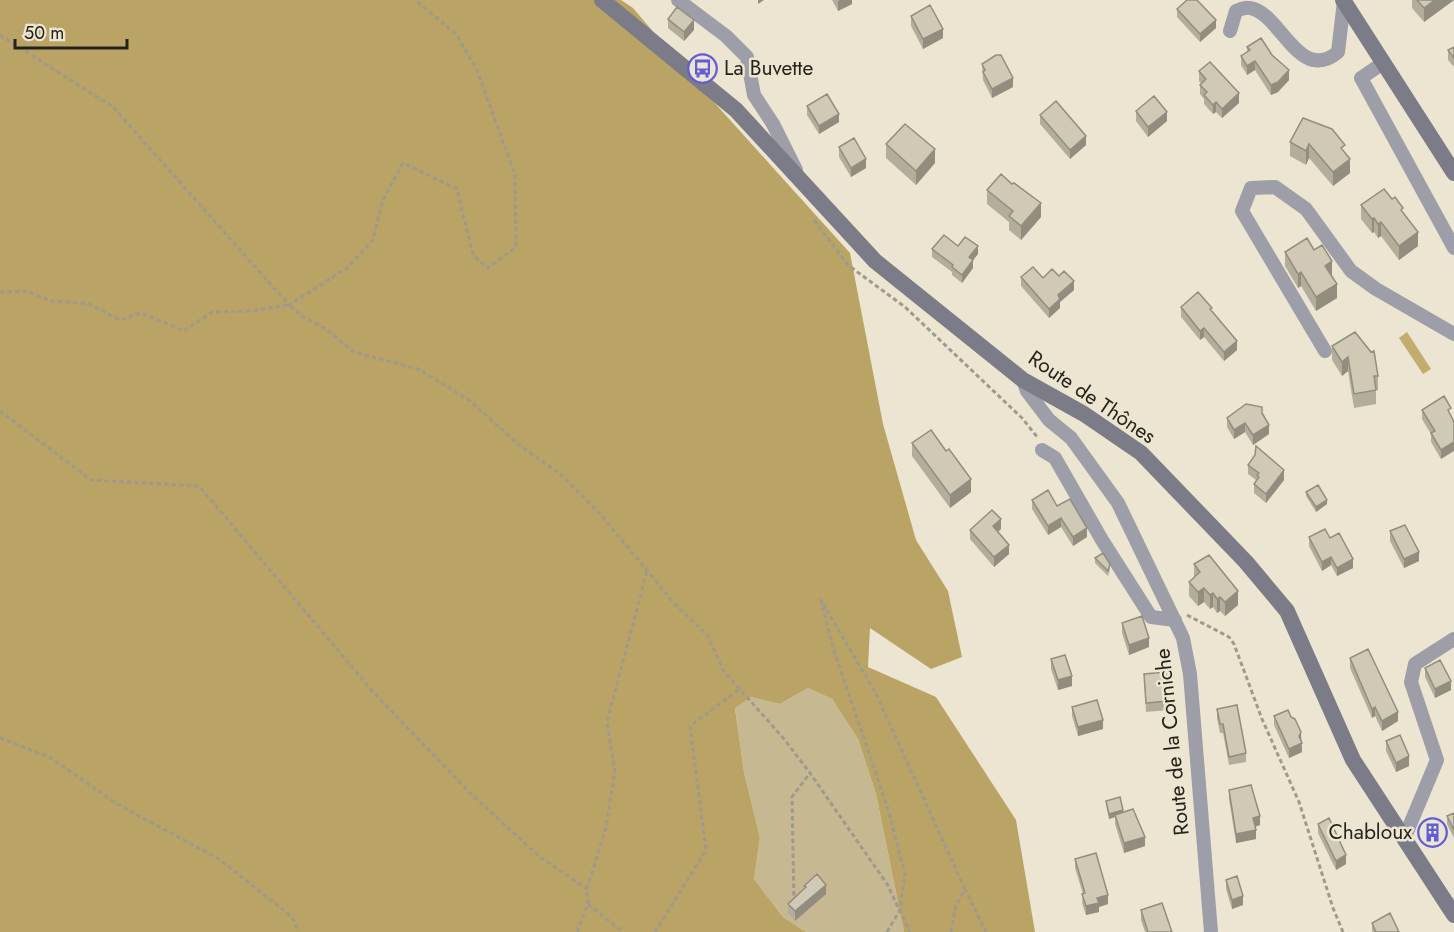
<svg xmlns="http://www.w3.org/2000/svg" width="1454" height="932" font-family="Jost,sans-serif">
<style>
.green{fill:#c6b891}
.forest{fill:#baa465}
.water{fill:#c3ad6e}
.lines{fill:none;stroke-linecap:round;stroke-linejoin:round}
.path{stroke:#9f9a8b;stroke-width:3;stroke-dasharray:4.5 3;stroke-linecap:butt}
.minor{stroke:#9d9ea7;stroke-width:14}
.secondary{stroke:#7b7c88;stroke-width:16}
.wall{fill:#b3ad9c}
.shaded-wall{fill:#928d7f}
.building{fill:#d0c9b5;stroke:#928d7f;stroke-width:1.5}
.labels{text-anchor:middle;stroke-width:5;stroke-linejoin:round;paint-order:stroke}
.poi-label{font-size:21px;fill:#25221b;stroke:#ece5d1;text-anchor:start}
.street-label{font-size:21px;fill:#25221b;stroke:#ece5d1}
</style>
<rect width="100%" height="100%" fill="#ece5d1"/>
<path class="green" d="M808 688 832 699 858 739 876 794 904 932H806L783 917 754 879 760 838 744 772 735 707 751 697 780 704Z"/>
<path class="forest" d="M0 0H621L633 8 703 90 850 253 883 424 916 540 948 591 962 657 931 669 870 628 868 667 936 697 1016 820 1035 932H904L876 794 858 739 832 699 808 688 780 704 751 697 735 708 744 772 760 838 754 879 783 917 806 932H0Z"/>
<path class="water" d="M1407 332 1431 369 1423 374 1399 338Z"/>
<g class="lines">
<path class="path" d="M0 35 113 107 289 305 347 268 373 240 382 202 403 163 457 189 473 255 488 268 516 247 515 175 477 70 456 34 415 0
M814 220 848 265 905 307 1022 418 1038 438
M0 292 26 291 52 301 89 304 120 320 141 313 184 331 212 312 251 311 289 305 303 317 324 328 354 352 418 369 469 400 519 445 560 474 602 516 674 603 708 636 723 670 784 739 810 773 887 884 910 932
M0 411 91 480 199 486 375 694 472 795 540 857 587 889
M1187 615 1229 637 1234 644 1262 719 1299 802 1333 908 1343 932
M0 738 51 758 117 804 219 859 292 917 298 932
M794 903 792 797 810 773
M588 904 623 932
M577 932 588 904 587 889 606 827 615 771 607 722 647 571
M655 932 706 850 690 726 740 689
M887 932 900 910 905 874 888 809 833 648 821 600 876 694 965 889
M951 932 956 905 965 889 986 932"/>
<path class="minor" d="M678 0 726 36 747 57 754 95 773 124 796 170
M1230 31 1236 11C1241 9 1245 7 1250 8 1280 12 1299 85 1338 52L1344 1
M1383 63 1361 78 1454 248
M1325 351 1242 211 1251 188 1275 187 1306 209 1351 271 1376 289 1454 334
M1023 380 1027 391 1049 420 1071 438 1118 503 1183 638 1190 674 1211 932
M1042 450 1055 458 1102 540 1151 617 1175 620
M1404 839 1437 760 1411 682 1415 664 1454 639"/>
<path class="secondary" d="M602 0 736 110 875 261 1023 380 1084 414 1141 453 1246 562 1287 611 1353 760 1454 915
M1343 0 1454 173"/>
</g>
<path class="wall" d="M832 0H852V4L838 11Z
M1412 0H1454L1424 22 1412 8Z
M1177 9 1216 28 1200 42 1177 17Z
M911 16 943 38 923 49 911 26Z
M668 19 694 30 684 41 668 28Z
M1247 47 1289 80 1278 92 1271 95 1255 70 1247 75 1241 65V56L1247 52Z
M1454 47V67L1448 60V50Z
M982 64 1013 87 992 98 983 80Z
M1199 71 1239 103 1222 118 1216 112 1213 114 1204 104V99L1200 94V85L1201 83 1199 81Z
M807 106 839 122 819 134 807 115Z
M1136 111 1167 121 1148 137 1136 121Z
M1040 115 1086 145 1070 159 1040 124Z
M1303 118 1345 152 1350 173 1333 186 1309 158 1306 165 1290 156V142Z
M886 144 935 163 916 185 886 158Z
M839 147 866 168 851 177 839 157Z
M987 190 1041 217 1021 240 1009 230V222L987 204Z
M1361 205 1403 213 1418 246 1399 260 1381 236 1378 238 1374 232 1372 233 1361 219Z
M958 246 978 254 973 260V268L962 283 952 275V272L932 257V249Z
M1285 252 1332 275 1331 276 1337 298 1316 311 1301 286 1298 288 1285 266Z
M1059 276 1074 290 1060 302V308L1049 318 1021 286V277L1043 278Z
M1181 307 1212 311 1237 350 1224 361 1204 337 1200 340 1181 317Z
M1332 346 1378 376V390H1376V404L1354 408 1348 371 1342 376 1332 360Z
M1422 410 1451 417 1441 459 1431 442V434L1422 419Z
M1262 414 1269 434 1253 445 1245 432 1234 439 1227 427V418Z
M912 443 971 492 950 508 912 456Z
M1248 465 1284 480 1266 503 1254 493V484L1256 480 1248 474Z
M1306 492 1327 504 1316 512 1306 496Z
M1032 500 1057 506 1087 537 1073 546 1061 527 1048 535 1032 509Z
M1001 529 998 532 1009 554 994 567 970 539V530Z
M1390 531 1419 561 1404 568 1390 541Z
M1309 537 1330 538 1353 568 1337 576 1331 565 1322 571 1309 546Z
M1095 558 1110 569 1108 576 1095 563Z
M1194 564 1238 605 1225 616 1220 611 1217 613 1213 607 1210 609 1204 602 1198 606 1189 596V582L1194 578Z
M1122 623 1149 647 1129 655 1122 633Z
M1350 658 1398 721 1382 731 1375 716 1372 718 1350 668Z
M1051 659 1072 686 1058 690 1051 669Z
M1425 668 1451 690 1435 698 1425 677Z
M1144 674 1169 701V710L1146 712Z
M1072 707 1103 729 1078 736 1072 716Z
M1217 709 1246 753V762L1229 765 1223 733H1220L1217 718Z
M1274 716 1301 740 1302 752 1289 758 1274 725Z
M1386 741 1409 766 1396 772 1386 751Z
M1229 790 1260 825 1255 827 1256 839 1236 843 1229 799Z
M1106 801 1123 812 1145 846 1124 853 1115 824V817L1109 819 1106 805Z
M1454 813V838L1447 824V816Z
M1318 824 1346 864 1336 870 1318 833Z
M1075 859 1108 904 1099 907V912L1086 915 1082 903 1083 894 1075 868Z
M1226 880 1243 905 1232 909 1226 889Z
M804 886 826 894 795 921 788 913V904L804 889Z
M1141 910 1172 932H1145L1141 920Z
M1372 923 1399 932H1372Z"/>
<path class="shaded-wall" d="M758 0H764L758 4Z
M840 0H852V4L838 11V1Z
M1435 0H1454L1424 22V8Z
M694 20V30L684 41V32Z
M1216 20V28L1200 42V34Z
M943 29V38L923 49V39Z
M1255 61V70L1247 75V66Z
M1289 70V80L1278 92 1271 95V85Z
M1013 78V87L992 98V89Z
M1239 93V103L1222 118V109Z
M1216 102V112L1213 114V105Z
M1167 112V121L1148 137V127Z
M839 114V122L819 134V126Z
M1086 136V145L1070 159V150Z
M1309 144V158L1306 165V151Z
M935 149V163L916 185V171Z
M866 159V168L851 177V168Z
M1350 159V173L1333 186V172Z
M1041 203V217L1021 240V226Z
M1374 218V232L1372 233V219Z
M1381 222V236L1378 238V224Z
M1418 232V246L1399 260V246Z
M978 246V254L969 265V257Z
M973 260V268L962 283V275Z
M1332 261V275L1325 280V266Z
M1301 272V286L1298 288V274Z
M1074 281V290L1060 302V308L1049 318V309L1058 295Z
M1337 284V298L1316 311V297Z
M1204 328V337L1200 340V331Z
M1237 341V350L1224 361V352Z
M1348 357V371L1342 376V362Z
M1245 423V432L1234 439V430Z
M1269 425V434L1253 445V435Z
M1454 442V451L1441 459V450Z
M1284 470V480L1266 503V494Z
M971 479V492L950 508V495Z
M1327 500V504L1316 512V507Z
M1061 518V527L1048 535V526Z
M1001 519V529L993 536V526Z
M1087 528V537L1073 546V537Z
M1009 545V554L994 567V557Z
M1419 552V561L1404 568V559Z
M1331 557V565L1322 571V562Z
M1353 559V568L1337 576V568Z
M1204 588V602L1198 606V592Z
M1238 591V605L1225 616V602Z
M1213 593V607L1210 609V595Z
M1220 597V611L1217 613V599Z
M1149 638V647L1129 655V645Z
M1072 676V686L1058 690V680Z
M1451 681V690L1435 698V689Z
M1375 707V716L1372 718V709Z
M1398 712V721L1382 731V721Z
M1103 720V729L1078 736V727Z
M1301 732 1302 752 1289 758V749L1299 736Z
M1409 756V766L1396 772V763Z
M1123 810V815H1115V817L1109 819V814Z
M1260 816V825L1253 827V818Z
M1256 830V839L1236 843V834Z
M1145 837V846L1124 853V843Z
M1346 855V864L1336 870V861Z
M826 885V894L795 921V911Z
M1108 895V904L1099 907V912L1086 915V906L1097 898Z
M1243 896V905L1232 909V900Z"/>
<path class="building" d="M1187 0H1197L1216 20 1200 34 1177 9Z
M1417 0H1435L1424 8Z
M930 5 943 29 923 39 911 16Z
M677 7 694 20 684 32 668 19Z
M1261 38 1272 55 1289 70 1278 82 1271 85 1255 61 1247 66 1241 56 1250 50 1247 47Z
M1454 47V58L1448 50Z
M996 55H1001L1013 78 992 89 983 72 985 70 982 64Z
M1210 62 1239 93 1222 109 1216 102 1213 105 1204 95 1207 92 1200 85 1206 79 1199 71Z
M827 94 839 114 819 126 807 106Z
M1154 96 1167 112 1148 127 1136 111Z
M1056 101 1086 136 1070 150 1040 115Z
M1303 118 1332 129 1345 145 1341 148 1350 159 1333 172 1309 144 1306 151 1290 142Z
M905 124 935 149 916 171 886 144Z
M854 138 866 159 851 168 839 147Z
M1001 174 1012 184 1014 183 1041 203 1021 226 1009 216 1013 211 987 190Z
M1384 189 1392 199 1395 197 1403 208 1401 210 1418 232 1399 246 1381 222 1378 224 1374 218 1372 219 1361 205Z
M944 235 958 246 965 237 978 246 969 257 973 260 962 275 952 267 953 265 932 249Z
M1307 238 1314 250 1322 245 1332 261 1325 266 1337 284 1316 297 1301 272 1298 274 1285 252Z
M1033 267 1043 278 1052 269 1059 276 1064 271 1074 281 1058 295 1060 299 1049 309 1021 277Z
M1198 292 1212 308 1210 309 1237 341 1224 352 1204 328 1200 331 1181 307Z
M1355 332 1371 352 1374 351 1378 376H1374L1376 390 1354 394 1348 357 1342 362 1332 346Z
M1444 396 1451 408 1448 410 1454 422V442L1441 450 1431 433 1435 431 1422 410Z
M1246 404 1262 407V413L1269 425 1253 435 1245 423 1234 430 1227 418Z
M931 430 946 451 949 449 971 479 950 495 912 443Z
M1256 446 1284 470 1266 494 1254 484 1259 477 1257 475 1259 473 1248 465 1255 455Z
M1318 485 1327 500 1316 507 1306 492Z
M1048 490 1057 506 1070 499 1087 528 1073 537 1061 518 1048 526 1032 500Z
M992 510 1001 519 993 526 1009 545 994 557 970 530Z
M1405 525 1419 552 1404 559 1390 531Z
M1325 529 1330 538 1339 533 1353 559 1337 568 1331 557 1322 562 1309 537Z
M1103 553 1110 564 1108 571 1095 558Z
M1209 555 1238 591 1225 602 1220 597 1217 599 1213 593 1210 595 1204 588 1198 592 1189 582 1200 572 1194 564Z
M1142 616 1149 638 1129 645 1122 623Z
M1368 649 1398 712 1382 721 1375 707 1372 709 1350 658Z
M1065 655 1072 676 1058 680 1051 659Z
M1440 660 1451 681 1435 689 1425 668Z
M1166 672 1169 701 1146 703 1144 674Z
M1097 700 1103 720 1078 727 1072 707Z
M1237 705 1246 753 1229 757 1223 724H1220L1217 709Z
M1288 710 1291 717 1295 719 1301 732 1299 736 1302 743 1289 749 1274 716Z
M1400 735 1409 756 1396 763 1386 741Z
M1251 785 1260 816 1253 818 1256 830 1236 834 1229 790Z
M1120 797 1123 810 1109 814 1106 801Z
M1133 809 1145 837 1124 843 1115 815Z
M1454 813V830L1447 816Z
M1329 818 1346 855 1336 861 1318 824Z
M1096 853 1108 895 1097 898 1099 903 1086 906 1082 894 1085 893 1075 859Z
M817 874 826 885 795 911 788 904 806 887 804 886Z
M1237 876 1243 896 1232 900 1226 880Z
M1162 903 1172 932H1148L1141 910Z
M1390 913 1399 932H1376L1372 923Z"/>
<defs>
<symbol id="bus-ring" viewBox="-11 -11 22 22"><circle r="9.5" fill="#ece5d1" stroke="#625dd6" stroke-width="1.5"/><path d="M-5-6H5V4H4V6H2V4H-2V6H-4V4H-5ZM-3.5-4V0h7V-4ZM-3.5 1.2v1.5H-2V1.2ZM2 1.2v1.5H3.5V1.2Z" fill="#625dd6"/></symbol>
<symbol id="building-ring" viewBox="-11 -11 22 22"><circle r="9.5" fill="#ece5d1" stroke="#625dd6" stroke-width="1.5"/><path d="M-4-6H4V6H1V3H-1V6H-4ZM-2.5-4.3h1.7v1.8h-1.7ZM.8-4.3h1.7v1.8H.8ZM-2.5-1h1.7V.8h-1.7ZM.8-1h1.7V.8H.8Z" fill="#625dd6"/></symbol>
</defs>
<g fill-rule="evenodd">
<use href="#bus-ring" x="686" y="52" width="33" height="33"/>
<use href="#building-ring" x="1416" y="816" width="33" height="33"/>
</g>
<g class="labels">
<g class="poi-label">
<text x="724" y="75">La Buvette</text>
<text x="1412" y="839" text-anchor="end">Chabloux</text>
</g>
<g class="street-label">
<text transform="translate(1092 397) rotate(34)" y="7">Route de Thônes</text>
<text transform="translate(1172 742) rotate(-96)" y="7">Route de la Corniche</text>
</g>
</g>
<path d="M15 39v9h112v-9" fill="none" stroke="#25221b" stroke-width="3"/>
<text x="24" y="39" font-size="18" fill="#25221b" stroke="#ece5d1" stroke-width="4.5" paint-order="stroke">50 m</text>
</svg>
